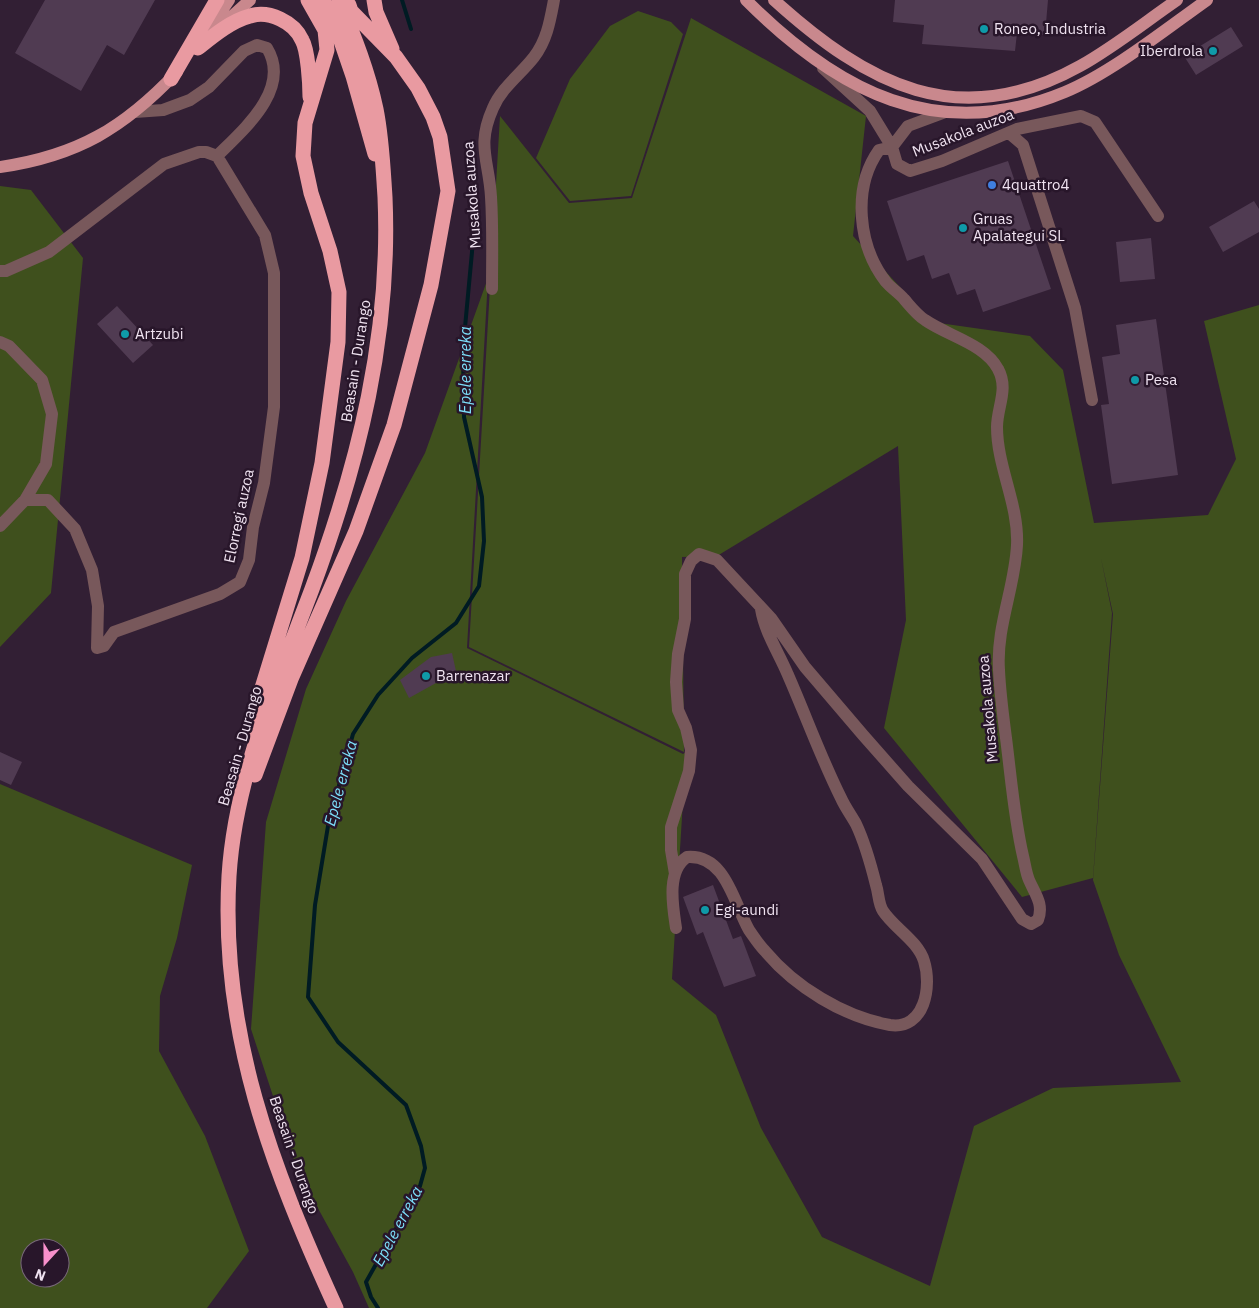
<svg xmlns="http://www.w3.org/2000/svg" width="1259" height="1308" font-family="'IBM Plex Sans',sans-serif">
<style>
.green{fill:#3f501d;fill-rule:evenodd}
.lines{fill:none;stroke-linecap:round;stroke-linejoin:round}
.stream{stroke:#001b23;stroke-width:4}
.building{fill:#503b52}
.minor{stroke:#78585b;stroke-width:12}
.major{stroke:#c9888d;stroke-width:12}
.highway{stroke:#e99aa1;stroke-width:15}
.culture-dot{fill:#0f9aa8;stroke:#28162a;stroke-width:2}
.shop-dot{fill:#3f7fe0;stroke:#28162a;stroke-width:2}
.labels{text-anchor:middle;stroke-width:5;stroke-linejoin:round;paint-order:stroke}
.poi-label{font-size:15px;fill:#f0e3f1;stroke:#28162a;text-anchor:start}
.street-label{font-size:15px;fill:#f0e3f1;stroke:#28162a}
.water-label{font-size:16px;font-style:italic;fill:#7cdef9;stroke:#28162a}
</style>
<rect width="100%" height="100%" fill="#321f34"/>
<path class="green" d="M638 11 671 22 683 34 631 196 570 201 536 158 570 79 610 26Z
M691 18 866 116 853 236 932 322 1030 336 1063 370 1094 523 1208 515 1236 459 1204 321 1259 305V1308H369L353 1272 298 1172 251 1029 266 822 306 689 346 601 425 453 488 278 467 648 683 754 686 752 672 979 716 1015 761 1128 822 1237 930 1286 974 1126 1053 1088 1181 1082 1119 955 1093 880 1113 614 1101 558 1112 613 1093 878 1022 897 884 728 906 620 898 446 717 556 682 557 684 752 469 647 500 116 569 203 632 198Z
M0 186 31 190 83 258 51 593 0 647Z
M0 784 192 865 177 938 160 996 159 1051 205 1136 249 1251 207 1308H0ZM30 1248H60V1278H30Z"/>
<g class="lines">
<path class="stream" d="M402 0 411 29
M378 1308 371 1297 366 1282 420 1186 425 1168 421 1146 406 1105 338 1042 308 997 315 905 328 826 353 734 378 695 412 658 456 623 479 586 484 541 482 497 464 417 463 349 472 252 475 189"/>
</g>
<path class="building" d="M45 0H155L124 55 107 45 81 91 15 53Z
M895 0H1048L1045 35 1017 33 1015 51 922 44 924 25 893 22Z
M1231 27 1243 46 1196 75 1184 56Z
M1008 161 1051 289 983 312 975 289 957 295 949 273 932 279 924 255 907 261 887 201Z
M1254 201 1259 209V232L1223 252 1209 227Z
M1151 238 1155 279 1120 282 1116 242Z
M117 306 153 345 133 363 97 324Z
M1156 319 1178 475 1112 484 1101 405 1109 404 1102 357 1120 354 1116 325Z
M452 653 456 671 445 673V678L409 698 400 680 431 657Z
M0 752 22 762 11 785 0 780Z
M713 885 733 939 741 936 756 976 724 987 703 932 697 935 683 897Z"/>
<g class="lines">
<path class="minor" d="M823 68 870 111 892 147 897 164 910 171 942 161 1017 129 1081 116 1095 122 1158 216
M1009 133 1023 145 1075 308 1092 400
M0 271H6L49 252 164 164 199 152H206L217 156C243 130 292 89 267 48L257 45 244 51 209 87 190 100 163 110 135 112
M492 289C492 259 493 228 491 197 489 160 476 146 493 108 502 87 521 74 534 57 547 40 550 21 554 0
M0 342 9 346 42 380 52 414 46 464 25 500
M0 526 25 500H48L75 529 92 570 98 606 97 648 104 646 114 632 220 594 240 582 249 560 253 527 264 483 274 407V273L265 235 217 156
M675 874 671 850V827L689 771 691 750 686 728 678 710 676 682 678 654 685 619V574L691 561 699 554 717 560 771 618 805 667 863 735 908 786 982 859 1022 919 1031 924 1038 920C1044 904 1035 894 1029 880 1026 873 1025 864 1023 856 1014 817 1011 777 1006 738 1003 715 1000 693 999 670 996 627 1015 587 1017 545 1019 505 997 467 997 427 997 407 1009 389 998 369 985 344 948 336 925 320 917 315 911 307 904 299 899 293 891 288 886 282 858 246 852 188 879 150L892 147 908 126 943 113
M676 928C673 907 666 871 687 857 726 854 734 904 749 930 754 937 759 945 765 951 795 987 844 1017 890 1025 925 1030 932 986 924 961 918 941 894 928 883 911 878 903 879 894 876 885 871 865 865 843 856 824 851 815 845 807 841 798 821 758 806 716 788 675 779 653 765 633 761 609"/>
<path class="major" d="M746 0C837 91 937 145 1065 92 1111 73 1166 29 1207 0
M774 0C867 84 958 134 1080 66 1114 47 1145 22 1177 0
M211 27 229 0
M219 28 250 0
M0 167C77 156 124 128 177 72"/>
<path class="highway" d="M323 0 341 41 353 76 375 154
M374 0 376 12 392 49
M198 48C213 36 231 21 250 16 269 10 294 22 302 40 308 50 310 84 310 97
M171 79 217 0
M250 727 302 558 322 463 338 342 339 292 330 251 311 193 303 156 305 123 327 50 325 30 308 0
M255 775 291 679 356 531 394 425 431 285 448 191 440 137 433 117 418 88 396 57 351 11 349 5
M336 1308C272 1168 220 1033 229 876 235 777 277 682 312 589 359 462 391 334 385 197 383 168 382 139 376 109 368 71 354 36 339 0"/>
</g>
<g class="culture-dot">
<circle cx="984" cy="29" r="5"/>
<circle cx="1213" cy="51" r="5"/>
<circle cx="963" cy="228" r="5"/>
<circle cx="125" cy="334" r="5"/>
<circle cx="1135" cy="380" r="5"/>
<circle cx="426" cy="676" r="5"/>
<circle cx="705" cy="910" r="5"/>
</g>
<circle class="shop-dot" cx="992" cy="185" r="5"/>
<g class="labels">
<g class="poi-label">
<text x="994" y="34">Roneo, Industria</text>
<text x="1203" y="56" text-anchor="end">Iberdrola</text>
<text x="1002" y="190">4quattro4</text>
<text x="973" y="224">Gruas<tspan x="973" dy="17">Apalategui SL</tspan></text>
<text x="135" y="339">Artzubi</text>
<text x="1145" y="385">Pesa</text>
<text x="436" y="681">Barrenazar</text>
<text x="715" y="915">Egi-aundi</text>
</g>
<g class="street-label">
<text transform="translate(963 133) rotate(-21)" y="5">Musakola auzoa</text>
<text transform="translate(472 195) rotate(-94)" y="5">Musakola auzoa</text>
<text transform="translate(356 361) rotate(-81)" y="5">Beasain - Durango</text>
<text transform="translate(239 516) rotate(-78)" y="5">Elorregi auzoa</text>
<text transform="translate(988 709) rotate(-95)" y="5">Musakola auzoa</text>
<text transform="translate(240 746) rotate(-74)" y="5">Beasain - Durango</text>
<text transform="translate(294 1155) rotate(71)" y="5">Beasain - Durango</text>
</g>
<g class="water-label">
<text transform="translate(465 370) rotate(-90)" y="6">Epele erreka</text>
<text transform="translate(340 783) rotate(-75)" y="6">Epele erreka</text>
<text transform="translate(397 1226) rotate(-62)" y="6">Epele erreka</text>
</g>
</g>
<g transform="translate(45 1263) rotate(201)"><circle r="24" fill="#28162a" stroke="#78687a"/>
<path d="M0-4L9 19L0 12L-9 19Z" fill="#f890cb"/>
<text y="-8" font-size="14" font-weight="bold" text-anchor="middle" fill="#f0e3f1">N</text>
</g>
</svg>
